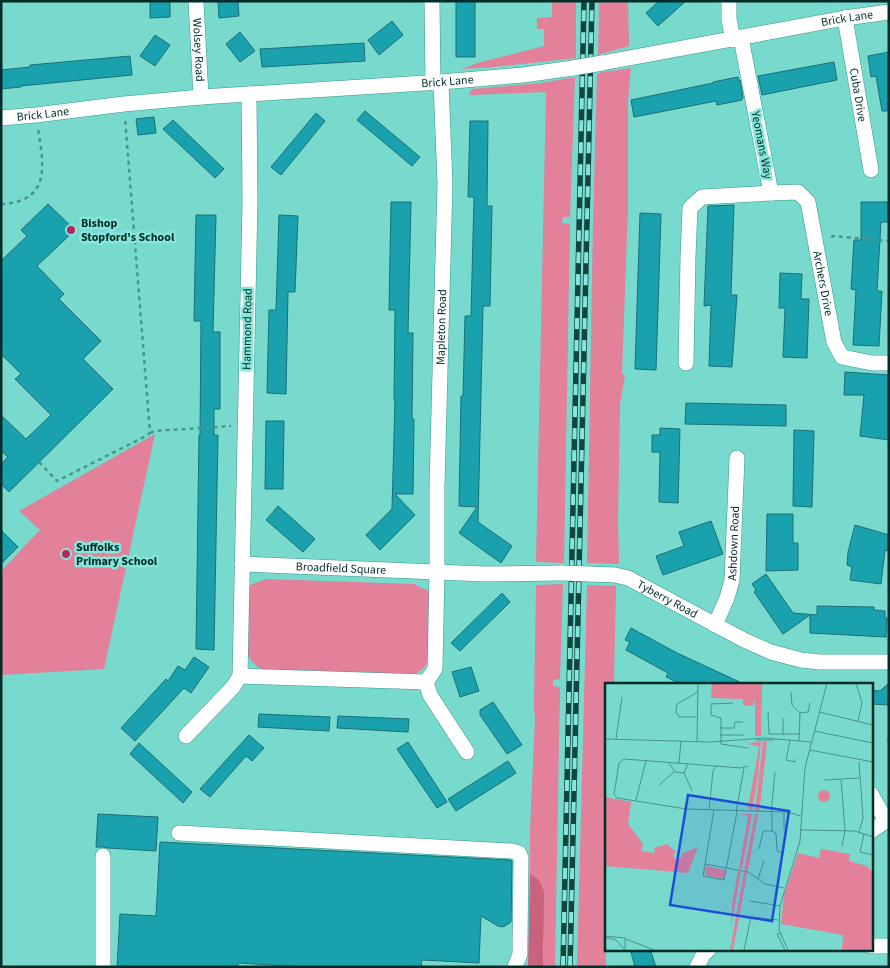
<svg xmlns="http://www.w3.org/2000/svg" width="890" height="968" font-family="'Source Sans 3',sans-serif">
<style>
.green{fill:#e28199}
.forest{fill:#c9627d}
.building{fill:#19a2ae;stroke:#1d6e76}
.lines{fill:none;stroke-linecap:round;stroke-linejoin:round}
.minor-casing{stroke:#31988d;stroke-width:16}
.path{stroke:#49968d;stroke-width:2.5;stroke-dasharray:4 4;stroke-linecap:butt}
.minor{stroke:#fff;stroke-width:15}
.rail-casing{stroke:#11453f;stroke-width:5.5}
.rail{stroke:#86e6d9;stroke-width:4;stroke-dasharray:11;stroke-linecap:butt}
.minor-bridge-casing{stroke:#31988d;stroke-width:16;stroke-linecap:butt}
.minor-bridge{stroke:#fff;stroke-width:15}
.poi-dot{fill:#b5275a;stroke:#86e6d9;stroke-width:2}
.labels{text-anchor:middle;stroke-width:5;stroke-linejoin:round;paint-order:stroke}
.street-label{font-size:12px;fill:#002d28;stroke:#86e6d9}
.poi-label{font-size:12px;font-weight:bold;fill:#002d28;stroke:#86e6d9;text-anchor:start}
.inset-road{fill:none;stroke:#48948b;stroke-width:1}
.view{fill:#1d4ed8;fill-opacity:0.15;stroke:#1d4ed8;stroke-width:2.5}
.inset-edge{fill:none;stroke:#002d28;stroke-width:2.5}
</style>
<rect width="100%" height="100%" fill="#78d9cd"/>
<path class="green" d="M552 1H576V58L494 67 462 69 477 63 544 46V29H537V18L552 17Z
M599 1H628L629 46 598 55Z
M631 68 628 101V207L622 374 625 375 620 404 618 520 619 564 589 563 587 564 593 223 597 73Z
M575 77 570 217H563L562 223 570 224 564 563 536 562 546 92 469 95 472 89 541 83Z
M155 434 104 669 1 675V571L40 530 19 511Z
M266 579 414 584 424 589 428 590 431 596 429 660C423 671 419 673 407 676L267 671C255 667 250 661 246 650L248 586Z
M563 584 560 679 553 680V686L560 687 555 967H543L544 943 530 874V829L535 719 534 707 536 585Z
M587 585 616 586 614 684H606V967H577Z"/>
<path class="forest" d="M530 874 539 880 544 892 543 967H528Z"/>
<path class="building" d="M150 1H170V17L150 18Z
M218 1H238L239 16 219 18Z
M456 1H475V57H456Z
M659 1H686L658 26 646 13Z
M392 21 403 35 379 55 368 40Z
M240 32 255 51 240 62 226 44Z
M155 35 170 45 155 66 140 56Z
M364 43 365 61 262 67 260 49Z
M889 52V111H882L876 76 871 77 868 56Z
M130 56 132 75 21 86V87L1 89V70L30 67V65Z
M834 62 837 80 762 95 758 76Z
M738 77V80H740L743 98 742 99V100L717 105 716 101 634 117 631 100 713 83V82Z
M365 111 420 157 412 166 357 120Z
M316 113 325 121 281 175 271 167Z
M154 117 156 133 138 135 136 119Z
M173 120 224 169 215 178 163 129Z
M470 121H488L487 206H492L490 306H483L478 522 512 546 501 563 459 533 477 507 459 506 461 396H463L465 316H471L474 197H468Z
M391 202H411L408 333H413L412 419H414L413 494H395L415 515 380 550 366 535 392 509 395 399H394L395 310H389Z
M861 202H889V222H881L877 291H882L879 346 853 345 856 290 851 289 854 240H861Z
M48 204 75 230 37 266 64 294 59 299 101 341 83 359 113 389 9 492 1 484V464L8 457 1 451V415L26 439 51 415 15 379 21 374 1 354V261L27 236 21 230Z
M734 205 731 295H737L732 367 709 366 711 305 704 306 708 206Z
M640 213 661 214 656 370 635 369Z
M196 215H216L213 332H220V409H214V435H218L214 650 196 649 199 435H200L201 321H194Z
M279 215 298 216 295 292H288L286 394 267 393 269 310H276Z
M780 273 802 274 801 299H809L807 358 783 357 785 308H779Z
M845 372 889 375V440L860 436 864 395H844Z
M686 403 786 405V426L685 424Z
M266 421H284L283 489H265Z
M660 428 680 429 678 503 659 502 660 452H652V435H660Z
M794 430 814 431 812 507 793 506Z
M278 506 315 539 303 552 266 520Z
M767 514H793V543H798V570L766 571Z
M711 521 723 554 663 575 656 556 684 546 679 532Z
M855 525 889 535V551L885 550 881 584 850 580 852 567 847 565 848 552Z
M1 530 18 547 1 564Z
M766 574 793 613 817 615V606L874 607V610L885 611V618H887L886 637 810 633V615L783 634 754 592 756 590 752 584Z
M502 593 510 602 460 651 451 643Z
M631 628 677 653 744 684H681L666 677 668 673 626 650 630 642 625 640Z
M194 657 209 667 191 693 184 688 135 741 121 728 166 679 168 681 178 666 185 670Z
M471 667 479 691 460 697 452 672Z
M889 683V705L871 704V690L880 691Z
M493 702 522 745 507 754 480 715V710Z
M259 714 330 717 329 731 258 727Z
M338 716 409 719 408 732 337 728Z
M249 735 264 748 252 761 246 756 210 797 200 789Z
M408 742 447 802 437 808 397 749Z
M139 743 192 792 183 803 130 754Z
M508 761 516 773 456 811 448 799Z
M98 814 158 817 156 851 108 848 103 847H96Z
M160 842 510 860 512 861 511 922 505 926 502 927 498 926 481 916 479 963 422 960 421 967H306L238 963V967H117L120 914 156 916Z
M630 949H650L656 967H635Z"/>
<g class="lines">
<defs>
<g id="minor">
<path id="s1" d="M196 1 201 97"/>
<path d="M432 1 433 83"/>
<path d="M729 1V19L733 40"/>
<path id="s2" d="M845 18 871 170"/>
<path id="s3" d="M602 63 845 18 889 12"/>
<path id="s4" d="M249 94 250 202 240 676 426 682 435 669 437 572V486L445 183 441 82"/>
<path id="s5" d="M1 118 36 115 124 104 201 97 441 82 523 75 573 68"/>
<path id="s6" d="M771 193 798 192 808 202 834 342 842 357 872 363H889"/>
<path d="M686 363 688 257 690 208 702 197 771 193 741 38"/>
<path id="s7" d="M242 564 485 574 562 573"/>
<path id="s8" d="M589 574 615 575 628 578 744 640 771 652 801 660 820 662H889"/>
<path id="s9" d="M715 625 727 598 732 580 737 458"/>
<path d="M426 682 430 695 467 752"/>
<path d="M186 736 233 687 240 676"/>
<path d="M871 794 886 821"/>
<path d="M871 831 886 821H889"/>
<path d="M179 833 512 851 519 853 521 858 520 941V954L515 967"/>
<path d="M103 856V967"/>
<path d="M871 946H889"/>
<path d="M697 967 703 955 709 949"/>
</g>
</defs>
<use href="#minor" class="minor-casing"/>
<path class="path" d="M1 204C51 202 44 165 38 129
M831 237 834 236 889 241
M150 433 155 431 231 426
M39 462 57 481 146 436 150 433 125 118
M887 741H889"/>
<use href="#minor" class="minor"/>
<defs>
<path id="rail" d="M563 967 584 1
M570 967 592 1"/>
</defs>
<use href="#rail" class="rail-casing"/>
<use href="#rail" class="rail"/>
<defs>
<path id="minor-bridge" d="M573 68 602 63
M562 573 589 574"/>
</defs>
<use href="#minor-bridge" class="minor-bridge-casing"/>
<use href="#minor-bridge" class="minor-bridge"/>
</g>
<g class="poi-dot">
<circle cx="71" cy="230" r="5"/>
<circle cx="66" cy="554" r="5"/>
</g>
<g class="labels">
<g class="street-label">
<text dy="4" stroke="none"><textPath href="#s3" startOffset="249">Brick Lane</textPath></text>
<text dy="4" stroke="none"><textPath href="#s1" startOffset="49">Wolsey Road</textPath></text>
<text dy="4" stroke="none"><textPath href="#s5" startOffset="448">Brick Lane</textPath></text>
<text dy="4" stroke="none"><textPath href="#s2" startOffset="78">Cuba Drive</textPath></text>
<text dy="4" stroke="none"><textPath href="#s5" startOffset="42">Brick Lane</textPath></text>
<text transform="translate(762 145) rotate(79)" y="4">Yeomans Way</text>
<text dy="4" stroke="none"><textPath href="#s6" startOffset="124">Archers Drive</textPath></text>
<text dy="4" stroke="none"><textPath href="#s4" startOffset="1126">Mapleton Road</textPath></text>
<text transform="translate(247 329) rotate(-89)" y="4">Hammond Road</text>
<text dy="4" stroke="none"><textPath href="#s9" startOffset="85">Ashdown Road</textPath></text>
<text dy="4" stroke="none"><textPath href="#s7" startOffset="99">Broadfield Square</textPath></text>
<text dy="4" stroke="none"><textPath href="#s8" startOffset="84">Tyberry Road</textPath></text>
</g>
<g class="poi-label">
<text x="81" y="227">Bishop<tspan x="81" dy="14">Stopford's School</tspan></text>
<text x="76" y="551">Suffolks<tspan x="76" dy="14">Primary School</tspan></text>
</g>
</g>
<g transform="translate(605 683)">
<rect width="268" height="268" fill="#78d9cd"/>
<path d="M107 0H157L156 53H150V16L148 23 138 22V16L106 15ZM156 58 153 92 147 129 143 125 154 64 143 61ZM158 58 162 59 156 115 154 129H150ZM213 113a6 6 0 1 1 12 0a6 6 0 1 1-12 0ZM0 114 26 119 23 141 38 161 36 168 50 170 49 165 62 161 71 169 68 171 71 178 78 173 76 171 93 164 83 190 0 183ZM134 131H147L137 186H134L143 133ZM150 131H153L143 188 139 187ZM216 166 245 171 244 178 262 183 267 189V267H237L238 252 176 241 179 212 193 170 214 175ZM101 183 121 187 119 196 100 192ZM133 188 136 189 126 244 127 221ZM139 189 142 190 139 208 128 267H125Z" fill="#e28199"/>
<path class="inset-road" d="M251 0 257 20 253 38M186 9 187 22 195 30 194 58M128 20 106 21V32L116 35V61L143 65M163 29 164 51H194M214 29 268 42M195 30 203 29 205 20M92 34H74L71 29 72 21 93 9M115 45H129L130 39H138M209 48 268 60M115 52H139M178 52V35M0 56 105 59 159 55 206 59M11 56 17 14M151 57H168M185 57 181 77 190 79V76M92 58 93 0M205 67 268 79M254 79 258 135 254 149M64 80 70 89 79 90 83 81M74 80 76 58M143 83 136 85 19 76 14 80 9 111 12 115 81 126 183 129 196 133M79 90 87 108M236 96 240 147 237 163M219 97 254 95M54 102 69 89M31 117 41 78M104 127 108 88 111 83M109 127 98 193 119 197 132 129M131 129 139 85M179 129V147M166 130 170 89M196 147 250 148 268 154M167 148 171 150 172 168 179 170M259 151 255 169 268 172M154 166 158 148H167V130M100 181 143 189 160 201 179 205M153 196 159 178M145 218 175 223M175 250 172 251 180 267M0 253 20 255V267M0 254 11 257 19 266M21 256 49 267M139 267 146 234 173 237M183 267 174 247 175 223 195 158 200 85 222 0"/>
<path class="view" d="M83 112 184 128 167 238 65 222Z"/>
<rect width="268" height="268" class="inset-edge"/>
</g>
<rect width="890" height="968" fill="none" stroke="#002d28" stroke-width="5"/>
</svg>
